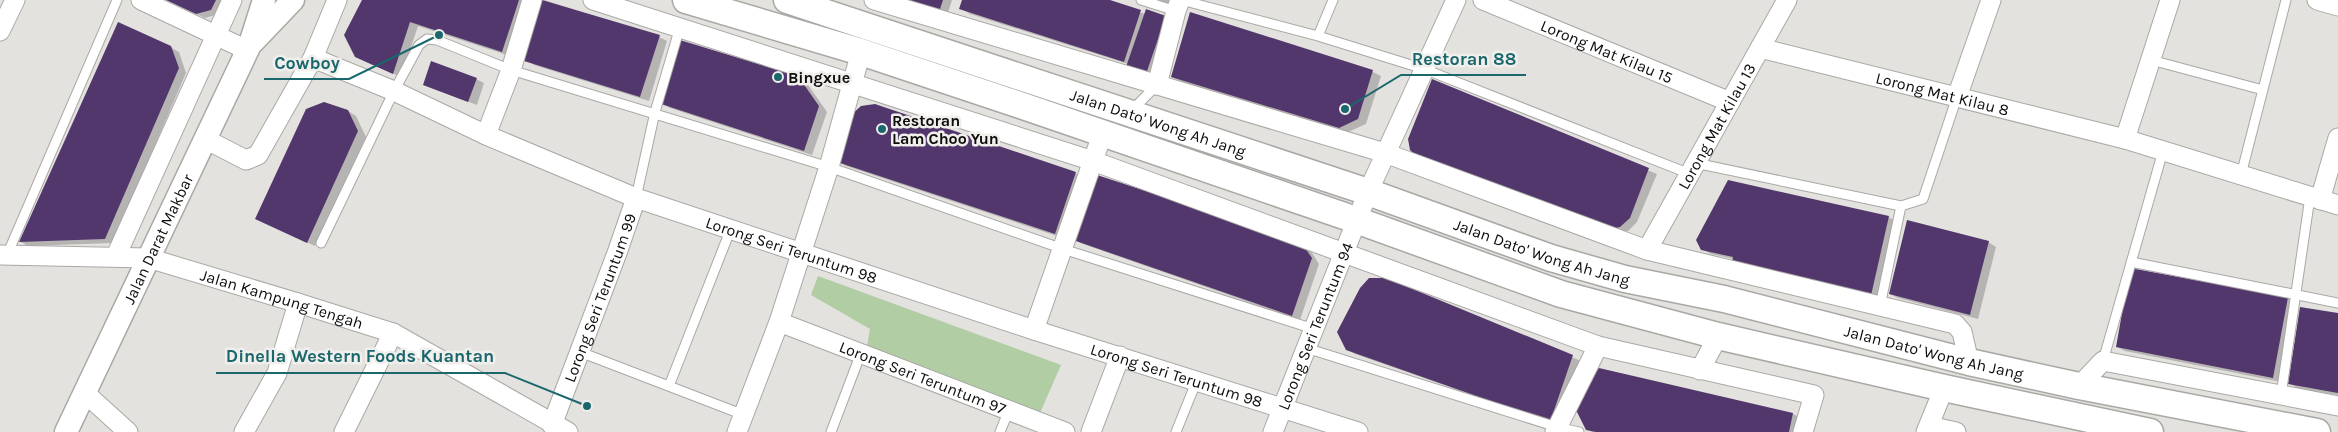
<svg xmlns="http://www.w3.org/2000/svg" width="2338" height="432" font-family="Karla,sans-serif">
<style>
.green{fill:#b1cda4}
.shadow{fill:#0003}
.building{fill:#52376c}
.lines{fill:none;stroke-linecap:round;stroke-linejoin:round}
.service-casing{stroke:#aaa8a5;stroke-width:11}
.minor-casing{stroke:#aaa8a5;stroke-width:21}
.tertiary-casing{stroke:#aaa8a5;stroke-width:25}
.secondary-casing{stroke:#aaa8a5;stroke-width:29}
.service{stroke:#fff;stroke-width:9}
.minor{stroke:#fff;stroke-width:19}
.tertiary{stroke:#fff;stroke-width:22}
.secondary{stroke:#fff;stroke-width:26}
.poi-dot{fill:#1a676e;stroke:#f1efec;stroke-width:2}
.labels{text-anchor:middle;stroke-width:5;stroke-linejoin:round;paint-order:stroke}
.street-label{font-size:16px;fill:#0d0c0b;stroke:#f1efec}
.poi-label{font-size:16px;font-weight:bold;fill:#0d0c0b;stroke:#f1efec;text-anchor:start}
.leader{fill:none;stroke:#1a676e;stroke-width:2}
.callout-dot{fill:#1a676e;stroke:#f1efec;stroke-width:2}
.callout-label{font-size:18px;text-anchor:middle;font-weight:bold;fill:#1a676e;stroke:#f1efec;stroke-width:5;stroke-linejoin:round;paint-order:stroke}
</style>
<rect width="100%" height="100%" fill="#e4e2df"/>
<path class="green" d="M818 276 1061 365 1040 413 867 346 870 329 811 295Z"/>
<path class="shadow" d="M167 0H226L219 14 205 18Z
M364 0H525L510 56 418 26 401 77 364 61Z
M544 0 659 37 667 41 649 101 534 65 526 60Z
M893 0H952L947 16Z
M963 0H1106L1145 14 1165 17 1151 76 1128 64 970 14 960 8Z
M1148 0H1175L1172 8Z
M1191 14 1373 72 1381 76 1366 124 1348 132 1180 81 1172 77Z
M170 47 179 52 186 73 113 243 28 246 21 242Z
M798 77 806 82 827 112 812 155 670 108 662 103Z
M476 79 484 83 477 105 424 85Z
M1433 80 1657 174 1637 222 1628 231 1615 233Z
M348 111 356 116 366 137 315 246 265 223Z
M838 161 1075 173 1083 178 1063 238 846 166Z
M1888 217 1896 221 1878 304 1734 259 1711 254 1702 249Z
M1075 240 1309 248 1319 264 1300 320 1083 244Z
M1988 242 1996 247 1978 319 1898 298 1890 294Z
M1386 279 1581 361 1558 425 1355 354 1347 349Z
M2288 298 2296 303 2281 382 2125 351 2117 347Z
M2338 314V395L2297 388 2289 383Z
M1600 369 1793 414 1801 418 1798 432H1592L1587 429Z"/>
<path class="building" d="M166 0H216L211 10 196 14Z
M362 0H519L502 52 410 22 393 74 355 57 344 35Z
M542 0 660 35 640 97 524 61Z
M899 0H943L939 12Z
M962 0H1110L1141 10 1124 62 959 9Z
M1146 9 1166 16 1146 74 1126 67Z
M1190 12 1373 70 1358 119 1339 128 1171 77Z
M118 22 171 46 179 68 105 239 19 242Z
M680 40 798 76 819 106 804 151 661 104Z
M431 61 477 78 468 102 423 85Z
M1432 79 1649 168 1630 218 1620 227 1606 230 1417 157 1410 150 1408 139Z
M324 102 348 110 358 131 307 243 255 219 306 109Z
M875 104 1076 172 1055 234 837 162 851 115 861 106Z
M1094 174 1301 242 1312 258 1292 316 1073 240Z
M1728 180 1889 216 1870 300 1732 262 1733 257 1701 250 1696 240Z
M1907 220 1989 241 1970 315 1889 294Z
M2130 268 2288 297 2273 378 2116 347Z
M1369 278H1386L1573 355 1550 422 1346 350 1337 332 1360 288Z
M2300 307 2338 313V393L2288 384Z
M1599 368 1793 413 1789 432H1596L1586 430 1573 404Z"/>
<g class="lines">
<defs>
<path id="service" d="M1141 0 1176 11
M1181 0 1318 36 1424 69 1690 174
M1318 36 1333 0
M2151 60 2263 90
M1131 111 1157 85
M1695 163 1901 206 1923 199 1957 97
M2241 175 2286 0
M636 198 655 112 680 27
M321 243 394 91 419 45 427 39 437 40 511 70 829 167 1063 249 1314 329
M7 255 117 0
M2131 262 2338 303
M1880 306 1901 206
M1306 348 1557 427 1579 432
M580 352 744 415
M2103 361 2163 151
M669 386 730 231
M2281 395 2310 197
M831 432 861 353
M1000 432 1009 410
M1176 432 1197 380"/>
<g id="minor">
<path d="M141 0 247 50"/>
<path d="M593 0 1093 161 1598 346 1814 395 1803 432"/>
<path d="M874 0 1385 153 1647 250 1955 324 1962 332 1969 362"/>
<path id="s1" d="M1483 0 1730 102"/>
<path d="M2317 0 2338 6"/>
<path d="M0 31 15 0"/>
<path id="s2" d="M1760 48 2125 139 2338 205"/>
<path id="s3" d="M313 58 394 91 486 135 636 198 1034 330 1358 432"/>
<path d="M1157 85 1176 11 1180 0"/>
<path d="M1957 97 1991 0"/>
<path d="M486 135 511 70 532 0"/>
<path d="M205 139 246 160 258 155 313 58 337 0"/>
<path d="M2125 139 2170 0"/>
<path d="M2320 200 2338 138"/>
<path id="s4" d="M1647 250 1787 0"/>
<path id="s5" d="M0 255 148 258 298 303 393 333 568 432"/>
<path d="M116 256 232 0"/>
<path id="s6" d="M779 322 1065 432"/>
<path d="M1034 330 1103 132"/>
<path d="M1700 370 1718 336"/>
<path d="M2079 386 2103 361 2338 406"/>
<path d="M85 393 128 432"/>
<path id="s7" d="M552 425 617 253 636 198"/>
<path d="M1929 426 1956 432"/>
<path d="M244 432 277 373 298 303"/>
<path d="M344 432 393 333"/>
<path d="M737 432 779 322 829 167 861 52"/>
<path d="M1091 432 1120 356"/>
<path id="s8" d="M1273 432 1368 192 1456 0"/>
<path d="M1555 432 1598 346"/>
<path d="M1926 432 1944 388"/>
</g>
<g id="tertiary">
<path d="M253 42 293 0"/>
<path id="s9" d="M66 432 249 47 264 0"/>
</g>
<g id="secondary">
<path d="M686 0 861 52 1020 105 1356 220 1561 294 1718 336 1944 388 2150 432"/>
<path id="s10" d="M787 0 1368 192 1551 258 1625 279 1724 299 1969 362 2079 386 2317 432"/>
</g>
</defs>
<use href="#service" class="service-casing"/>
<use href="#minor" class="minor-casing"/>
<use href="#tertiary" class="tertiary-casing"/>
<use href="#secondary" class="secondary-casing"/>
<use href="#service" class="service"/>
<use href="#minor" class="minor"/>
<use href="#tertiary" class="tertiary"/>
<use href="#secondary" class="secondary"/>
</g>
<g class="poi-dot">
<circle cx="778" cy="77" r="5"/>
<circle cx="882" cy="129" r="5"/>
</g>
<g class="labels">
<g class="street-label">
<text dy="6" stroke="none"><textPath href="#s1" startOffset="134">Lorong Mat Kilau 15</textPath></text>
<text dy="6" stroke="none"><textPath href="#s2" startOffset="188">Lorong Mat Kilau 8</textPath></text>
<text dy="6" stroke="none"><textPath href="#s10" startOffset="391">Jalan Dato' Wong Ah Jang</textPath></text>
<text dy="6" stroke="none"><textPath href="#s4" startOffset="142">Lorong Mat Kilau 13</textPath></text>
<text dy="6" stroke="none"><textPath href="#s9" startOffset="214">Jalan Darat Makbar</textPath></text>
<text dy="6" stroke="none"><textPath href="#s3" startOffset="516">Lorong Seri Teruntum 98</textPath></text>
<text dy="6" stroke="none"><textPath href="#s10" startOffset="796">Jalan Dato' Wong Ah Jang</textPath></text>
<text dy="6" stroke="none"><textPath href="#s7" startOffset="136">Lorong Seri Teruntum 99</textPath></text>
<text dy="6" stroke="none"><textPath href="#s5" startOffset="288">Jalan Kampung Tengah</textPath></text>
<text dy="6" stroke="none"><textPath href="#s8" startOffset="114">Lorong Seri Teruntum 94</textPath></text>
<text dy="6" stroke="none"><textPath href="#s10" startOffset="1201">Jalan Dato' Wong Ah Jang</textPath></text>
<text dy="6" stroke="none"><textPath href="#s3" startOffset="921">Lorong Seri Teruntum 98</textPath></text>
<text dy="6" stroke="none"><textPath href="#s6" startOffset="154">Lorong Seri Teruntum 97</textPath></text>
</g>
<g class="poi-label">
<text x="788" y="83">Bingxue</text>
<text x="892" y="126">Restoran<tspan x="892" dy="18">Lam Choo Yun</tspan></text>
</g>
</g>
<path class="leader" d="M1345 109L1401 75H1526M439 35L349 79H264M587 406L505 373H216"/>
<g class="callout-dot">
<circle cx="1345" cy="109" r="5"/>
<circle cx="439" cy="35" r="5"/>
<circle cx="587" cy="406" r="5"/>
</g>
<g class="callout-label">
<text x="1464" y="65">Restoran 88</text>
<text x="307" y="69">Cowboy</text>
<text x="360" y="362">Dinella Western Foods Kuantan</text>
</g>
</svg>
